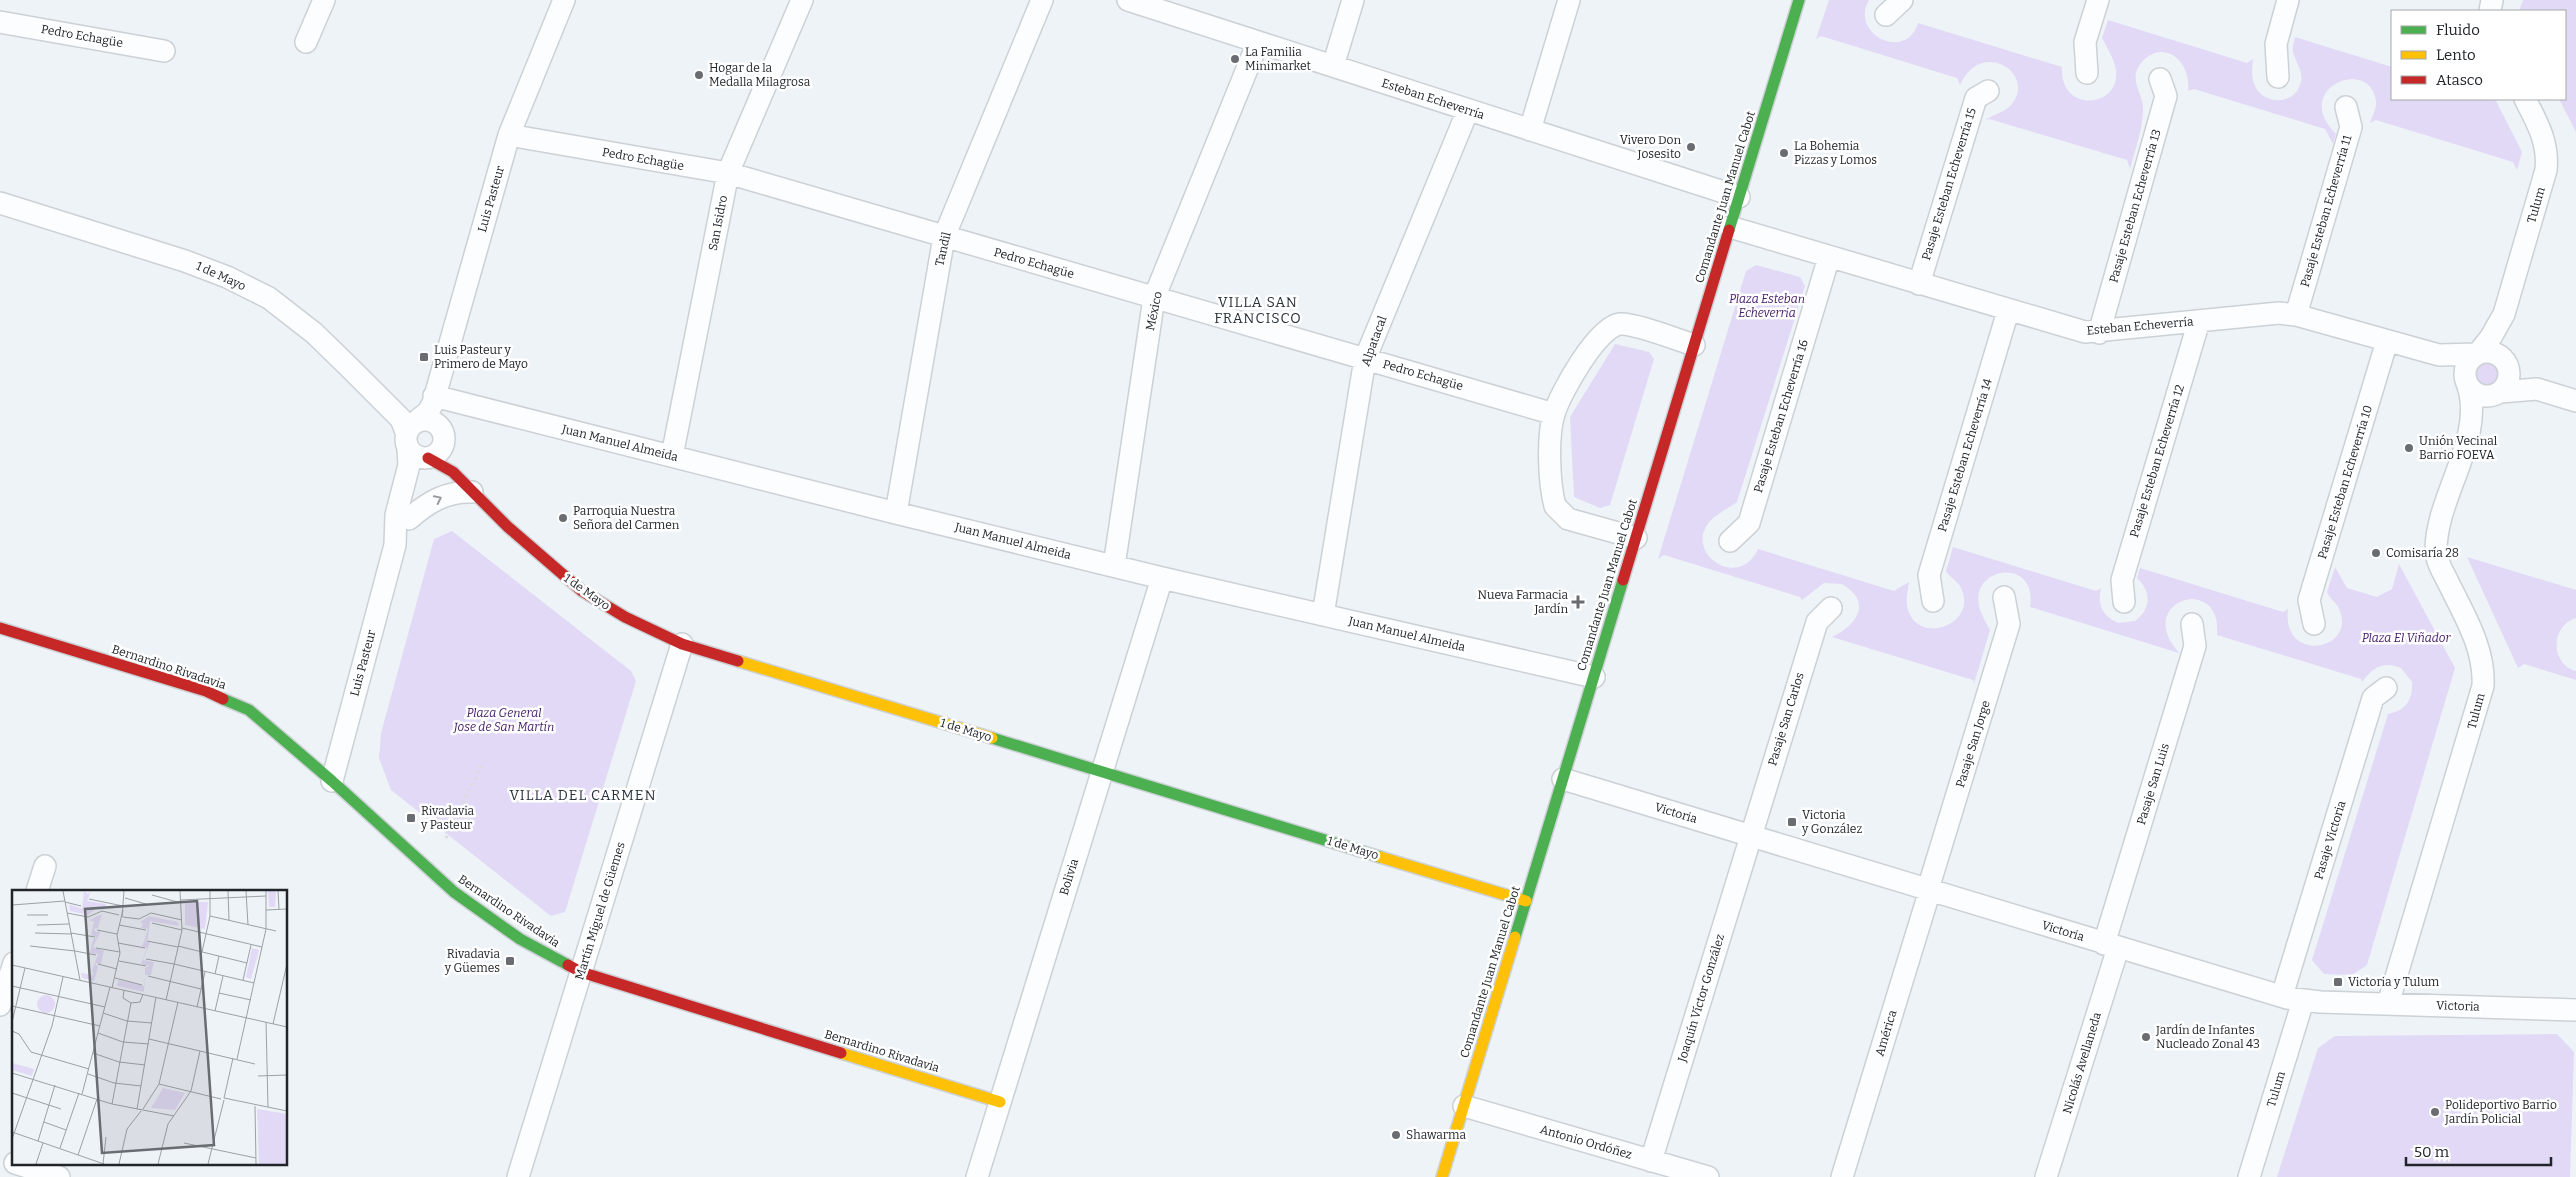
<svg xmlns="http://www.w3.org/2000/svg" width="2576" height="1177" font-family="Bitter,serif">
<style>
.green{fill:#e1d9f5}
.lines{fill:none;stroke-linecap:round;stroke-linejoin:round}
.street-casing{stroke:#ccd1d6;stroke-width:24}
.fast-casing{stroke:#ccd1d6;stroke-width:14}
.slow-casing{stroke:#ccd1d6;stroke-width:14}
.jam-casing{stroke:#ccd1d6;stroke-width:14}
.path{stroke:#dadcde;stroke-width:3;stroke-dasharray:2.5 4;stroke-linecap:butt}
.street{stroke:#fcfdfe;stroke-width:21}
.fast{stroke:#4caf50;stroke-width:11}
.slow{stroke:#ffc107;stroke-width:11}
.jam{stroke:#c62828;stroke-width:11}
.oneway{stroke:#999c9f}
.poi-dot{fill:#696d72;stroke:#fff;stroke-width:2}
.labels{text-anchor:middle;stroke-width:5;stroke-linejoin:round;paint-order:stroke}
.street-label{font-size:12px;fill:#21252a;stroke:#fff}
.poi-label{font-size:12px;fill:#21252a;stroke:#fff;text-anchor:start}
.park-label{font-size:12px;font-style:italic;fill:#431968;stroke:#fff}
.neighbourhood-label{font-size:14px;letter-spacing:1px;fill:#28323b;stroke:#fff}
.inset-road{fill:none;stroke:#9ca1a6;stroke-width:1}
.view{fill:#696d72;fill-opacity:0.15;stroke:#696d72;stroke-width:2.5}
.inset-edge{fill:none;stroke:#21252a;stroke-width:2.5}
</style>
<rect width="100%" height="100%" fill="#eef3f8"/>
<path class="green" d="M1829 0H1869C1849 33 1906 63 1918 23L2062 67C2059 113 2120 109 2116 71 2115 60 2107 48 2102 38L2108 20 2247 63 2253 59C2252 68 2251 77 2255 86 2263 104 2293 106 2300 85 2305 72 2296 64 2293 52 2292 48 2294 42 2295 37L2392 67V99H2495L2522 152 2517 170 2513 162 2376 120 2370 123C2372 117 2377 107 2376 101 2370 56 2290 88 2336 134L2333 144 2325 129 2194 89 2188 91C2192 61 2163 38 2142 62 2127 79 2143 92 2143 109 2143 129 2135 150 2130 169L2127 160 1989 119 1984 121C1993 114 2004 113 2011 105 2038 74 1981 37 1960 85L1957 78 1821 36 1816 39Z
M2523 0H2576V132L2559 99H2565V11H2519Z
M1756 265 1800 277 1805 286 1737 502C1729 508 1718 513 1711 520 1681 552 1739 592 1758 549L1894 591 1909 582C1908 589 1906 597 1907 605 1913 647 1979 627 1961 588 1958 581 1950 578 1946 571L1953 547 2096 591 2101 588C2097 604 2102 616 2118 623L2135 621C2151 609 2152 592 2137 578L2140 568 2283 612 2288 609C2281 663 2355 652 2340 611 2338 603 2330 600 2327 592L2335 567 2347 588 2377 597 2392 589 2399 564 2455 668 2367 965 2352 975 2324 974 2312 960 2388 714C2405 711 2413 701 2412 682L2401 668C2383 661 2373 667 2362 682L2361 679 2217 635C2222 581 2155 595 2167 633 2169 641 2175 647 2179 653L2030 607C2038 557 1971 566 1979 605 1980 613 1986 622 1990 630L1974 684 1973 680 1832 637C1857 625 1873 602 1842 584L1824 583 1802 600 1800 597 1664 555 1658 559 1746 271Z
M1615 344 1649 352 1654 359 1610 505 1600 508 1574 497 1570 417Z
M2473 374a13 13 0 1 1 26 0a13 13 0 1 1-26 0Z
M452 531 631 671 636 681 565 912 551 916 391 790 379 758 381 733 434 539Z
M2467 557 2576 590V618C2550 626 2550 664 2576 671V680L2524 664 2518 668Z
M2557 1034 2574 1052 2570 1177H2277L2318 1048 2335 1036Z"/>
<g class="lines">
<defs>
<path id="street" d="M1128 0 1739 197
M2490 11 2492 0
M1886 15 1902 0
M0 22 164 51
M306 42 324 0
M1333 66 1353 0
M2087 73 2085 42 2098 0
M2278 77 2276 44 2288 0
M1530 130 1569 0
M509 135 728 173 1554 414
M0 203 185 261 227 277 269 298 314 333 350 368 401 419 406 432
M1730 227 2085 332 2279 313 2296 315 2439 355 2476 354
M1919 284 1976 98 1988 91
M2296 315 2351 127 2346 107
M2099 333 2166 96 2160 79
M2465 374a22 22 0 1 1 44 0a22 22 0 1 1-44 0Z
M2479 352 2491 337 2504 314 2546 170C2549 143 2537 122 2525 99
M2500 392 2537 389 2576 401
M434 396 896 513 1162 578 1594 677
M406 439a19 19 0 1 1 38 0a19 19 0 1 1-38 0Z
M418 420 428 412 433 403 509 135 564 0
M672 456 728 173 802 0
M896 513 944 237 1042 0
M409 519C428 502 447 491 472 492
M1636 538 1568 519 1555 506C1549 484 1547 436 1554 414 1560 393 1598 326 1620 324 1635 323 1678 340 1694 345
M1730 541 1749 523 1829 257
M1114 566 1154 298 1258 42
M1933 601 1929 575 2008 311
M2124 602 2122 580 2199 321
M1323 615 1365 359 1468 110
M2314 624 2309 600 2387 341
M1563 779 2287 998 2320 1002 2576 1010
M332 781 395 545 396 515 409 465 408 450
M1928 889 2009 624 2004 597
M37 891 45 866
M2104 944 2195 646 2192 624
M2282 996 2373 698 2386 688
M2388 1004 2483 686C2485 648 2464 615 2448 582 2443 572 2436 561 2436 550 2436 496 2485 439 2468 386
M0 1005 14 963
M1464 1106 1708 1177
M1651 1161 1817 622 1831 608
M15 1163 59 1177
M518 1177 682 644
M977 1177 1162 578
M1842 1177 1930 890
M2046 1177 2118 948
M2249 1177 2303 1001"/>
<path id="fast" d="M1729 230 1799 0
M223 699 249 710 332 781 454 892 520 939 568 965
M992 738 1380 857
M1515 937 1623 580"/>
<path id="slow" d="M738 661 992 738
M1380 857 1526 901
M841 1053 1000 1102
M1442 1177 1515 937"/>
<path id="jam" d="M428 458 453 472 508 527 582 591 625 617 682 644 738 661
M1623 580 1729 230
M0 628 206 691 223 699
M568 965 581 972 841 1053"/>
</defs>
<use href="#street" class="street-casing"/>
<use href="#fast" class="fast-casing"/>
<use href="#slow" class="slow-casing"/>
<use href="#jam" class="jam-casing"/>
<path class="path" d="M446 838 481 766"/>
<use href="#street" class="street"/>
<use href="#fast" class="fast"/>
<use href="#slow" class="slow"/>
<use href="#jam" class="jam"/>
</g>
<defs><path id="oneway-chevron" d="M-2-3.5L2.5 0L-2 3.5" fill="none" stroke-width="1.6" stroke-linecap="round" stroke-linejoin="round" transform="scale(1.25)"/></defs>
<use class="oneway" href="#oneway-chevron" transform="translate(438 499) rotate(-26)"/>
<g class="poi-dot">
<circle cx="1235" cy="59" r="5"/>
<circle cx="699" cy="75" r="5"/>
<circle cx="1691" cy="147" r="5"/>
<circle cx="1784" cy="153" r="5"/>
<rect x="419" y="352" width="10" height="10" rx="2.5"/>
<circle cx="2409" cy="448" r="5"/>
<circle cx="563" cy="518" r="5"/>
<circle cx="2376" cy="553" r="5"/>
<path d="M1575.5 594.5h5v5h5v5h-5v5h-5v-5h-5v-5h5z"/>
<rect x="406" y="813" width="10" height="10" rx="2.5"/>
<rect x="1787" y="817" width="10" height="10" rx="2.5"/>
<rect x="505" y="956" width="10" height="10" rx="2.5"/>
<rect x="2333" y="977" width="10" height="10" rx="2.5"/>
<circle cx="2146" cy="1037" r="5"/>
<circle cx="2435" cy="1112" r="5"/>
<circle cx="1396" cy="1135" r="5"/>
</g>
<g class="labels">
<g class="street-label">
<text transform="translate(82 36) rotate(10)" y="4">Pedro Echagüe</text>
<text transform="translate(1433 99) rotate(18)" y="4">Esteban Echeverría</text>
<text transform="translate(643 159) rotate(10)" y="4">Pedro Echagüe</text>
<text transform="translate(1949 184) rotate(-73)" y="4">Pasaje Esteban Echeverría 15</text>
<text transform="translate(1725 197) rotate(-73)" y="4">Comandante Juan Manuel Cabot</text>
<text transform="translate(491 199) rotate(-74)" y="4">Luis Pasteur</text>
<text transform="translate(2536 205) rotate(-74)" y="4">Tulum</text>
<text transform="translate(2135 206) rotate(-74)" y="4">Pasaje Esteban Echeverría 13</text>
<text transform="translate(2326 211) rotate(-74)" y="4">Pasaje Esteban Echeverría 11</text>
<text transform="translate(718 223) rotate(-79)" y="4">San Isidro</text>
<text transform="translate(943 249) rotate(-77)" y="4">Tandil</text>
<text transform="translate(1034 263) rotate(16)" y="4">Pedro Echagüe</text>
<text transform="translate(221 276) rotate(24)" y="4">1 de Mayo</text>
<text transform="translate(1154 311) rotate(-78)" y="4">México</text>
<text transform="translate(2140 326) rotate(-5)" y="4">Esteban Echeverría</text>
<text transform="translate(1374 341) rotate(-70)" y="4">Alpatacal</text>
<text transform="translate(1423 375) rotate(16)" y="4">Pedro Echagüe</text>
<text transform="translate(1781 416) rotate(-73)" y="4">Pasaje Esteban Echeverría 16</text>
<text transform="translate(620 443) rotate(14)" y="4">Juan Manuel Almeida</text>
<text transform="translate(1965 455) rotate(-73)" y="4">Pasaje Esteban Echeverría 14</text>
<text transform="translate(2157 461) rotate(-73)" y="4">Pasaje Esteban Echeverría 12</text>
<text transform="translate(2345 482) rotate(-73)" y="4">Pasaje Esteban Echeverría 10</text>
<text transform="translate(1013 541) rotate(14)" y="4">Juan Manuel Almeida</text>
<text transform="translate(1607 585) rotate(-73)" y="4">Comandante Juan Manuel Cabot</text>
<text transform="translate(587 592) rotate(35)" y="4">1 de Mayo</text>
<text transform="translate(1407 634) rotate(13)" y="4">Juan Manuel Almeida</text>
<text transform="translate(363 663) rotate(-75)" y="4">Luis Pasteur</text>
<text transform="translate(169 667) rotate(18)" y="4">Bernardino Rivadavia</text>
<text transform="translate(2476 711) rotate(-75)" y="4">Tulum</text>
<text transform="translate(1786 719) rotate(-73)" y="4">Pasaje San Carlos</text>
<text transform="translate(966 730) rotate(17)" y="4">1 de Mayo</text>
<text transform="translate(1973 744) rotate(-73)" y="4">Pasaje San Jorge</text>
<text transform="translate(2153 784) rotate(-73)" y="4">Pasaje San Luis</text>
<text transform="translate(1676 813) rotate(17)" y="4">Victoria</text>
<text transform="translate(2330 840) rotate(-73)" y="4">Pasaje Victoria</text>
<text transform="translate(1353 848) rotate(17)" y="4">1 de Mayo</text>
<text transform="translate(1069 877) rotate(-73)" y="4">Bolivia</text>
<text transform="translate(509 911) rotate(34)" y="4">Bernardino Rivadavia</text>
<text transform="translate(600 911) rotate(-73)" y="4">Martín Miguel de Güemes</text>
<text transform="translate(2063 931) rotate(17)" y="4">Victoria</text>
<text transform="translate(1490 972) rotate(-73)" y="4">Comandante Juan Manuel Cabot</text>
<text transform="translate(1701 998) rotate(-73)" y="4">Joaquín Víctor González</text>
<text transform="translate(2458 1006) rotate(2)" y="4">Victoria</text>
<text transform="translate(1886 1033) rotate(-73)" y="4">América</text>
<text transform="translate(882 1051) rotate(17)" y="4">Bernardino Rivadavia</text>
<text transform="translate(2082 1063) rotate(-73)" y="4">Nicolás Avellaneda</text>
<text transform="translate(2276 1089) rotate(-73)" y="4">Tulum</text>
<text transform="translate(1586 1142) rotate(16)" y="4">Antonio Ordóñez</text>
</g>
<g class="poi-label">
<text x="1245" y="56">La Familia<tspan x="1245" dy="14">Minimarket</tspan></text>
<text x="709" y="72">Hogar de la<tspan x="709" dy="14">Medalla Milagrosa</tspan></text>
<text x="1681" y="144" text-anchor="end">Vivero Don<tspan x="1681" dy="14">Josesito</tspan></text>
<text x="1794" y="150">La Bohemia<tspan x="1794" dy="14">Pizzas y Lomos</tspan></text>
<text x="434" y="354">Luis Pasteur y<tspan x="434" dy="14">Primero de Mayo</tspan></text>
<text x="2419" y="445">Unión Vecinal<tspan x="2419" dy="14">Barrio FOEVA</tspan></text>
<text x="573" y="515">Parroquia Nuestra<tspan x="573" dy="14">Señora del Carmen</tspan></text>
<text x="2386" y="557">Comisaría 28</text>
<text x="1568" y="599" text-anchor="end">Nueva Farmacia<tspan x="1568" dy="14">Jardín</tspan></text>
<text x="421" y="815">Rivadavia<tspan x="421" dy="14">y Pasteur</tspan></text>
<text x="1802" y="819">Victoria<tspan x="1802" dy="14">y González</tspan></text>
<text x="500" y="958" text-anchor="end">Rivadavia<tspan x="500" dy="14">y Güemes</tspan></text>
<text x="2348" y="986">Victoria y Tulum</text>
<text x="2156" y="1034">Jardín de Infantes<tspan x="2156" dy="14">Nucleado Zonal 43</tspan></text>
<text x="2445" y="1109">Polideportivo Barrio<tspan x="2445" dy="14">Jardín Policial</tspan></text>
<text x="1406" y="1139">Shawarma</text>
</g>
<g class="park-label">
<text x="1767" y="303">Plaza Esteban<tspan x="1767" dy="14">Echeverria</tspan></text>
<text x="2406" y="642">Plaza El Viñador</text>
<text x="504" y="717">Plaza General<tspan x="504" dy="14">Jose de San Martín</tspan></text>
</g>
<g class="neighbourhood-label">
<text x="1258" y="307">VILLA SAN<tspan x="1258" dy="16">FRANCISCO</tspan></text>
<text x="583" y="800">VILLA DEL CARMEN</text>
</g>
</g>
<g transform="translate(12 890)">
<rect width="275" height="275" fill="#eef3f8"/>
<path d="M72 1 76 4 79 1 75 11 94 14 93 19 87 17 76 25 58 21 57 14 70 19ZM256 1H264L263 17H257ZM173 12H196L193 39 173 35ZM90 24 86 38 82 39 84 42 89 41 81 57 92 61 89 74 83 73 86 77 82 91 70 88 69 83 82 85 80 81 86 64 78 63 81 49 85 47 79 45 82 32 77 30ZM137 26 166 32 167 36 138 31 136 49 133 51 138 52 131 70 142 72 139 85H133L132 102 105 96 106 90 133 96V78L137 76 129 74 135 58 130 57 136 39 129 38 131 34 128 32ZM240 58 247 60 239 89 234 87ZM25 114a9 9 0 1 1 18 0a9 9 0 1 1-18 0ZM0 173 22 179 20 186 0 180ZM151 198 173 203 163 220 139 218ZM245 219 275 224V274H247Z" fill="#e1d9f5"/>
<path class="inset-road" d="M51 1 68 90M216 1 217 30M234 1 236 35M266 1 267 19M140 5 169 13M113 8 134 14M77 9 111 16M169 10 254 6M53 12 69 16M0 15 53 11M254 20 275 19M55 23 76 27 90 21 107 25M15 25H36M198 26 264 41M110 27 112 1M111 27 127 29 139 23 170 30M140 33 170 40M25 35 57 34M107 35 134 40M170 38 250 57M85 40 105 44M0 43V59M23 43 60 44M59 43 83 47M135 51 166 57M106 53 133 58M18 56 63 61M166 56 235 73M84 58 108 62M63 61 84 65M190 62 198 26V1M134 69 162 74M107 71 134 76M86 74 105 79M162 74 242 93M0 75 275 137M203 84 207 66M136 86 189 99M103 88 130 95M231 90 239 55M0 96 93 117M100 98 108 63 105 45 111 20M112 100 111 108 119 113 128 112 131 104M207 103 239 110M154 110 170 40 168 1M0 116 88 136M185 117 193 82M203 121 211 86M91 123 115 131 140 133M0 132 13 78M254 132 256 217M261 134 275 74M0 141 7 144 19 162 77 179M86 143 111 152 137 154M137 149 243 174M81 163 107 172 133 175M225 169 254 39V1M0 183 100 214 162 226M76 184 102 193 129 196M246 186 275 185M147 194 209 209M0 203 49 219M70 204 98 97M212 208 275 221M212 208 221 168M100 214 119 113M243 216 244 274M125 219 144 107M131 219 147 194 166 112M32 232 54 240M0 242 92 274M0 249 40 136 51 87M26 251 43 195M172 253 244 268M48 258 67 203M66 265 85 209M24 274 31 253M91 274 94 247M107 274 115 239 129 221M146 274 156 234 179 201 188 161M196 274 212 210"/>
<path class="view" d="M185 11 202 255 90 263 73 19Z"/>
<rect width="275" height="275" class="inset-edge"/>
</g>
<rect x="2391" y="10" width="175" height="90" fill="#ffffff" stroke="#a6a8aa"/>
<rect x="2401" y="26" width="25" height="8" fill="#4caf50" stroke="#a6a8aa"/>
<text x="2436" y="35" font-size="15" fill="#21252a">Fluido</text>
<rect x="2401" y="51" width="25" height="8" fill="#ffc107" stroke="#a6a8aa"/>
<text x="2436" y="60" font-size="15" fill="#21252a">Lento</text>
<rect x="2401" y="76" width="25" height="8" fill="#c62828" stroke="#a6a8aa"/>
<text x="2436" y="85" font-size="15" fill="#21252a">Atasco</text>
<path d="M2406 1157v8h145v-8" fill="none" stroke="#21252a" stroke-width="2.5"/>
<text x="2414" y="1157" font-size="15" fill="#21252a" stroke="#ffffff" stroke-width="4" paint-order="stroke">50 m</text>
</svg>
